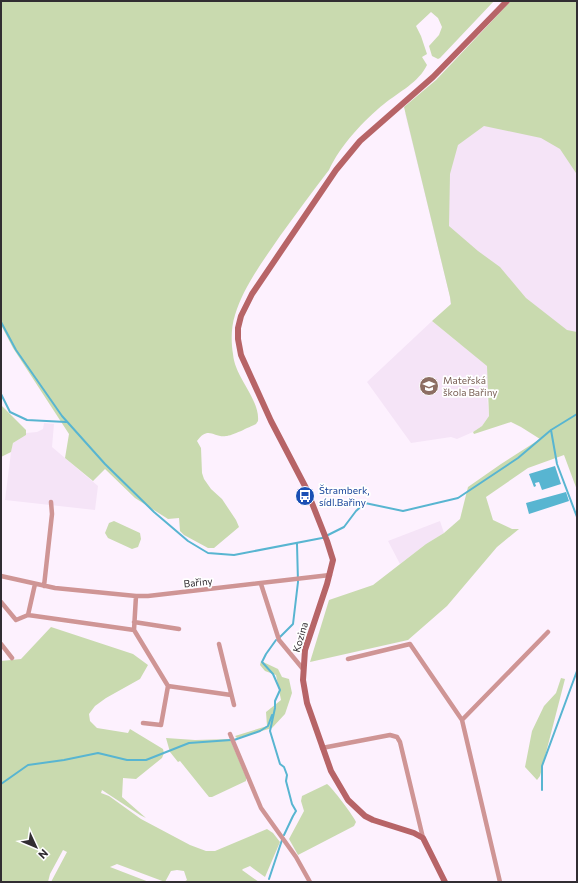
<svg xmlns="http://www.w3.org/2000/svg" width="578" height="883" font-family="Commissioner,sans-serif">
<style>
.built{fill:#f5e4f7}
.green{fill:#c9daaf}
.water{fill:#58b5d1}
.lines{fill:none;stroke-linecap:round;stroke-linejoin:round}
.stream{stroke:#58b5d1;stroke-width:2}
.minor{stroke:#cf9595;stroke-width:4.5}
.secondary{stroke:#b76467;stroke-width:6}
.labels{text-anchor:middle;stroke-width:3.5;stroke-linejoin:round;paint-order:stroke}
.education-label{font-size:10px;fill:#785e54;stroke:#fff;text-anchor:start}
.transit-label{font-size:10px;fill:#164399;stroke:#fff;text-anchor:start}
.street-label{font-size:10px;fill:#312d32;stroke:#fff}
</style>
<rect width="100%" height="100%" fill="#fdf1fe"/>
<path class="built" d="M577 1V377L487 395 489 416 482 426 473 432 457 439 451 437 411 443 367 382 432 321 460 344 450 301V297L405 113Z
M44 423 54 424 52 447 98 486 95 510 5 500 11 452 13 443 26 435V433L37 432 43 429Z
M440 521 444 533 426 544 400 564 388 541Z"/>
<path class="green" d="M1 1H494L440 58 438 59 432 56 429 46 439 35 442 27 438 18 431 12 416 26 421 36 427 54 422 57 427 65C419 82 399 92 384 104 364 120 340 146 329 170 312 192 296 214 280 236 263 261 244 286 235 315 231 327 231 342 233 354 235 378 260 399 258 421L256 424C249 427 232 436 226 436 214 438 208 425 197 441L201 448 202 473 204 479 211 489 222 499 236 520 239 527 214 548H208L184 535 180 531 179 518 168 519 135 498 105 469 93 481 65 458 69 434 13 348 1 325Z
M511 1H577V180L576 173 560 149 541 138 484 126 458 145 450 174 449 226 478 251 500 267 526 298 567 330 577 332V490L564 455 528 468 486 497 493 520 512 529H519L497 547 447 606 408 640 310 662 329 600 373 585 426 544 444 533 460 519 468 487 501 464 540 439 521 427 511 422 474 434 473 432 482 426 489 416 487 366 432 321 451 304 450 297 404 107 436 80Z
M1 405 26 430V435L13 443 11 452 1 457Z
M114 521 140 533 141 539 138 547 132 549 108 538 105 533 109 523Z
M51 627 133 654 148 665 140 679 106 698 95 706 89 714 90 721 97 728 128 733 130 729 163 749 164 753 162 758 136 779 123 778 122 797 146 818 140 815 102 790 101 793 109 796 141 819 190 845 206 851H215L267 829 273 833 280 842 265 877 250 866 243 869 242 870 259 882H184L187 880 184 871 177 870 171 871 165 882 117 864 110 867 149 882H51L67 852 63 850 50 874 48 882H1V661L21 659Z
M261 661 278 669 282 677 289 679 292 693 285 714 272 728 237 738 235 736 267 726 266 712 281 700 276 675 265 671 260 665Z
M561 678 565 679 540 776 537 780 525 767 532 731 544 706 556 693Z
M166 738 195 740 230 739 246 777V781L212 797H209L180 761 178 762 170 752Z
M327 784C331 786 355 818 356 822L354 826 298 855 289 839 304 811 301 801 302 796Z"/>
<path class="water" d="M555 466 561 484 542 490 539 482 535 483 536 486 534 487 529 474Z
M566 492 569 501 529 514 526 503Z"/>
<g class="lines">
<path class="stream" d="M1 322 16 350 62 416 105 464 154 512 188 541 208 553 234 555 322 538 344 527 356 511 365 503 403 511 458 498 518 458 551 430 577 414
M1 394 10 412 27 420 66 422
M551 430 557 464 577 517
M280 637 293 624 298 582 297 544
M275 707V701L280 690 273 674 262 662 266 654 276 640
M275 708 270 731 280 764 284 767 287 775 286 781 292 804 296 811 293 816 284 835
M234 740 260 731 268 726 272 715
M1 784 28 765 64 760 98 753 127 760H146L189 743 231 740
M542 790V766L577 671
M269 879 282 840"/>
<path class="minor" d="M1 576 55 588 136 596H148L330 575
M261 584 279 640 303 669
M44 586 52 514 51 502
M136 596 134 630 168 686 161 725 143 723
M1 602 16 620 28 615 134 630
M28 615 35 584
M134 622 179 629
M1 644 12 658
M219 644 234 705
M348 659 410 644 462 720 500 882
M168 686 231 695
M462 720 548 632
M230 734 261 808 296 857 310 882
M322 748 390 735 397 737 400 742 423 838"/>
<path class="secondary" d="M445 882 423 838 414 833 373 820 365 816 348 800 331 771 307 703 303 680 305 650 327 584 333 560 327 541 306 488 271 421 241 355 238 339V328L241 316 252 294 336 170 360 141 433 77 507 1"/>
</g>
<defs>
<symbol id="school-disc" viewBox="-11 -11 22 22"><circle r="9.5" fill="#8d6e63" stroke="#fff"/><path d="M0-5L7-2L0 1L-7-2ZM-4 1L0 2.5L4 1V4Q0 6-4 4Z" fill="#fff"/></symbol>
<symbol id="bus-disc" viewBox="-11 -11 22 22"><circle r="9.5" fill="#1a4fb4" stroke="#fff"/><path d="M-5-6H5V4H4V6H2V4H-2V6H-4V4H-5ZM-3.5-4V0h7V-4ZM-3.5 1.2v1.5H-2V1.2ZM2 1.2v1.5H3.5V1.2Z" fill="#fff"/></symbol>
</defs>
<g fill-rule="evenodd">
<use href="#school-disc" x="418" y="375" width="22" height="22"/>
<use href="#bus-disc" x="294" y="485" width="22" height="22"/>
</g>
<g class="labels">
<g class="education-label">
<text x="443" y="384">Mateřská<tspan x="443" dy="12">škola Bařiny</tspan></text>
</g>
<g class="transit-label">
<text x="319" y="494">Štramberk,<tspan x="319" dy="12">sídl.Bařiny</tspan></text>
</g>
<g class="street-label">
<text transform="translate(198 582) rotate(-6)" y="4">Bařiny</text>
<text transform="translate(300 637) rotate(-74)" y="4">Kozina</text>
</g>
</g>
<rect width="578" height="883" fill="none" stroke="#312d32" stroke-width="4"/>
<g transform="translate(36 847) rotate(134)" stroke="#ffffff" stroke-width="3" paint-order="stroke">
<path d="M0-3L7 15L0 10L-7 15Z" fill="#312d32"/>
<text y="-6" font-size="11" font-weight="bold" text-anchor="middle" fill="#312d32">N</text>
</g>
</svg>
